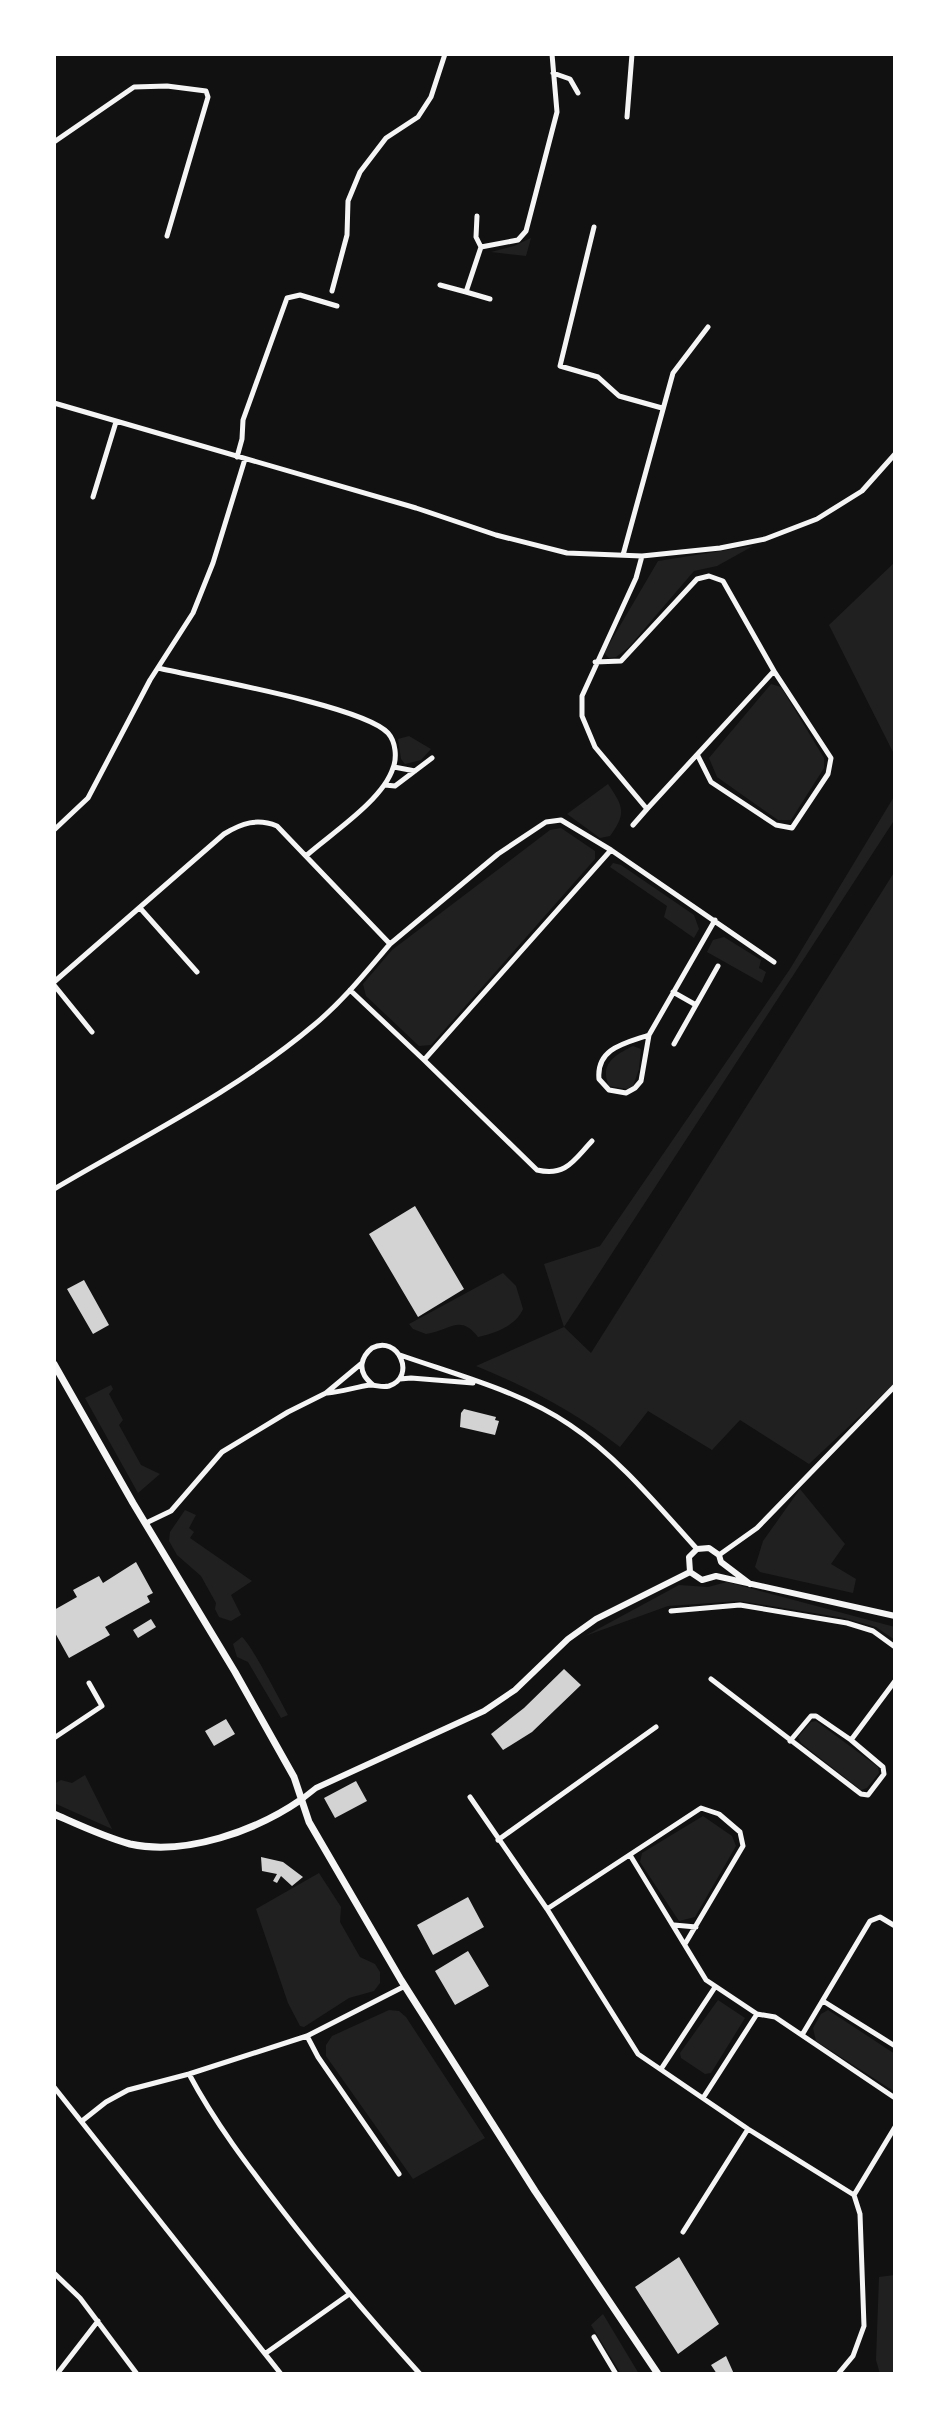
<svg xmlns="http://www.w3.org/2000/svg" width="949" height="2428" font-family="Rubik,sans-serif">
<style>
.green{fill:#202020}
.building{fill:#d3d3d3}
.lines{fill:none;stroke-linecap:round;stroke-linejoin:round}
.minor{stroke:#f5f5f5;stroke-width:5}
.tertiary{stroke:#f5f5f5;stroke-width:6}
.secondary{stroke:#f5f5f5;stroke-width:7}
</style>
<rect width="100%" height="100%" fill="#111"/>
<path class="green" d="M531 238 526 256 491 252 514 246Z
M753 546 717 566 694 571 628 648 616 657 609 658 604 653 658 561Z
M895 562V756L829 625Z
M771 684 781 687 824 758V768L791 820H778L717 777 709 758Z
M409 736 431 749 421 760 405 764 401 759 398 739Z
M608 784C623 806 627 813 610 836L600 838 567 814Z
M895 795V819L564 1327 591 1353 895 871V1383L809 1464 740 1420 712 1450 648 1411 620 1447C575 1412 528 1387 476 1366L564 1327 544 1264 600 1246 790 969Z
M561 828 595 851V859L431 1045 419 1046 366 996 363 984 392 950 550 830Z
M613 863 621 865 694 915 699 929 694 938 664 917 667 906 610 867Z
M724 937 761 960 759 968 766 972 762 983 707 952 713 940Z
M633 1046 641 1049 639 1069 633 1086 627 1089 609 1086C599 1064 615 1055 633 1046Z
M503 1273 516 1286 523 1309C516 1326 495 1333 478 1337 460 1313 449 1331 426 1334L413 1329 409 1324Z
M111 1385 113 1389 109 1394 123 1420 119 1425 141 1465 160 1474 138 1493 85 1398Z
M800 1489 845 1544 831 1564 856 1579 853 1593 760 1572 755 1567 763 1541Z
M185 1510 196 1515 189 1528 194 1532 190 1538 252 1581 231 1595 241 1615 231 1621 219 1617 215 1609 216 1603 201 1576 177 1555 169 1541 170 1532Z
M727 1582 895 1627V1640L876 1627 844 1618 740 1601 668 1606 585 1636 679 1585 708 1587Z
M242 1637C251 1644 280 1700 288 1715L281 1718 248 1662 237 1657 233 1644Z
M816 1721 878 1767 879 1773 867 1788 861 1790 801 1743 798 1737 811 1722Z
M85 1775 112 1829 54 1803V1784L61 1780 72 1783Z
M703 1816 732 1836 736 1846 695 1917 679 1921 640 1862 642 1853Z
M319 1873 341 1907 340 1922 360 1957 375 1964 380 1972V1983L374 1991 349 1998 304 2027 300 2026 288 2003 256 1909Z
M718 2000 745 2018 711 2073 705 2074 681 2058 680 2053Z
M389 2010 399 2011 406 2017 485 2138 413 2179 326 2056V2045L332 2036Z
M828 2010 895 2054V2092L816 2041 813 2028 821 2014Z
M895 2275V2374H880L876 2360 879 2277Z
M603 2314 639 2374H621L591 2325Z"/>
<path class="building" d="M415 1206 464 1289 418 1317 369 1234Z
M84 1280 109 1325 93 1334 67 1289Z
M464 1409 496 1417 495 1420 499 1421 495 1435 460 1427 461 1413Z
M136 1562 153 1593 147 1596 150 1602 105 1627 110 1635 69 1658 54 1631V1610L77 1597 73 1590 99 1576 103 1583Z
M151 1619 156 1627 138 1638 133 1630Z
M564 1669 581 1685 532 1732 503 1750 491 1734 524 1708Z
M226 1719 235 1734 214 1746 205 1731Z
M356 1781 367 1801 335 1818 324 1798Z
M261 1857 283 1862 303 1877 292 1886 281 1876 277 1883 273 1881 277 1874 262 1871Z
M468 1897 484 1927 433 1955 417 1925Z
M468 1951 489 1986 455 2005 435 1971Z
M679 2257 719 2324 678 2354 635 2287Z
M726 2356 734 2374H717L711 2365Z"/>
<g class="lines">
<path class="minor" d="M553 73 570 79 578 93
M627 117 632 54
M54 142 134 87 167 86 206 91 208 97 167 236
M477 216 476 237 481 247
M594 227 560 366 598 377 619 396 662 408
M440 285 466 292
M332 291 347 235 348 201 360 172 386 138 418 117 431 97 445 54
M490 299 466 292 481 247 518 240 526 231 557 112 552 54
M54 403 416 508 496 535 567 553 642 556 720 548 765 539 817 519 862 491 895 454
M237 457 242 439 243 420 287 298 300 295 337 306
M93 497 116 422
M623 555 673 373 708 327
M595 662 621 661 697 579 709 576 723 581 774 671 647 809 595 747 582 716V696L636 578 642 556
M158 668C201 678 363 706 388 733 396 742 397 758 393 768 383 800 332 833 307 855
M698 756 711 782 776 825 792 828 828 774 831 758 774 671
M394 767 415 771
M385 785 395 786 432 758
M633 825 647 809
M54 830 88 798 150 680 193 613 213 563 245 459
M140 908 197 972
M390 944 498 854 546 822 561 820 611 850 774 962
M54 982 224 834C242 823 257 818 277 826L390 944C366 972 343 1001 314 1025 236 1091 142 1137 54 1189
M54 985 92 1032
M350 990 424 1060 611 850
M673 992 696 1005
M649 1035C626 1043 596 1048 599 1079L609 1090 626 1093 635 1088 641 1081 649 1035 715 920
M674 1044 718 966
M424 1060 537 1170C566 1177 574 1160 592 1141
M400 1355C457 1375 520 1391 570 1425 618 1457 658 1506 697 1549
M400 1379 411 1378 473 1383
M327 1393C341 1392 356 1387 370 1385 377 1385 382 1388 389 1386 417 1377 398 1334 372 1348 367 1352 363 1357 362 1364 361 1373 366 1379 373 1385
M146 1523 171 1511 222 1452 288 1412 326 1393 362 1363
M719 1555 757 1528 895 1386
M671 1611 740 1605 847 1623 873 1631 895 1647
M711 1679 861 1794 868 1795 884 1774 883 1767 851 1740 895 1681
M54 1738 102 1706 89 1683
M790 1741 811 1716H816L851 1740
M470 1797 547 1909 638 2054 748 2129 854 2195
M498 1840 656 1727
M630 1855 706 1980 757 2014 775 2017 895 2098
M547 1909 701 1808 719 1814 740 1832 743 1846 685 1944
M674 1925 696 1927
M823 2001 895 2046
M802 2035 870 1921 880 1917 895 1926
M307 2036 318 2057 399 2174
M661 2069 715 1987
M189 2074C215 2123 248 2166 282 2210 326 2267 372 2321 420 2374
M54 2087 281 2374
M703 2098 757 2014
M82 2121 106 2102 128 2090 189 2074 307 2036 405 1986
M683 2232 748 2129
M54 2273 80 2298 137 2374
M594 2337 616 2374
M266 2353 348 2295
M57 2374 98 2321
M838 2374 853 2356 864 2326 860 2214 854 2195 895 2127"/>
<path class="tertiary" d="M750 1584 721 1562 719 1555 709 1548 697 1549 689 1557 690 1572 702 1580 716 1576 895 1616
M302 1799 316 1788 484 1711 515 1690 568 1639 596 1619 690 1572"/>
<path class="secondary" d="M54 1364 133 1503 235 1672 294 1777 309 1822 401 1980 535 2191 658 2374
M54 1814C79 1825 104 1837 130 1844 186 1856 256 1831 302 1799"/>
</g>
<rect width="949" height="2428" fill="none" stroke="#ffffff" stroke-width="112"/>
</svg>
